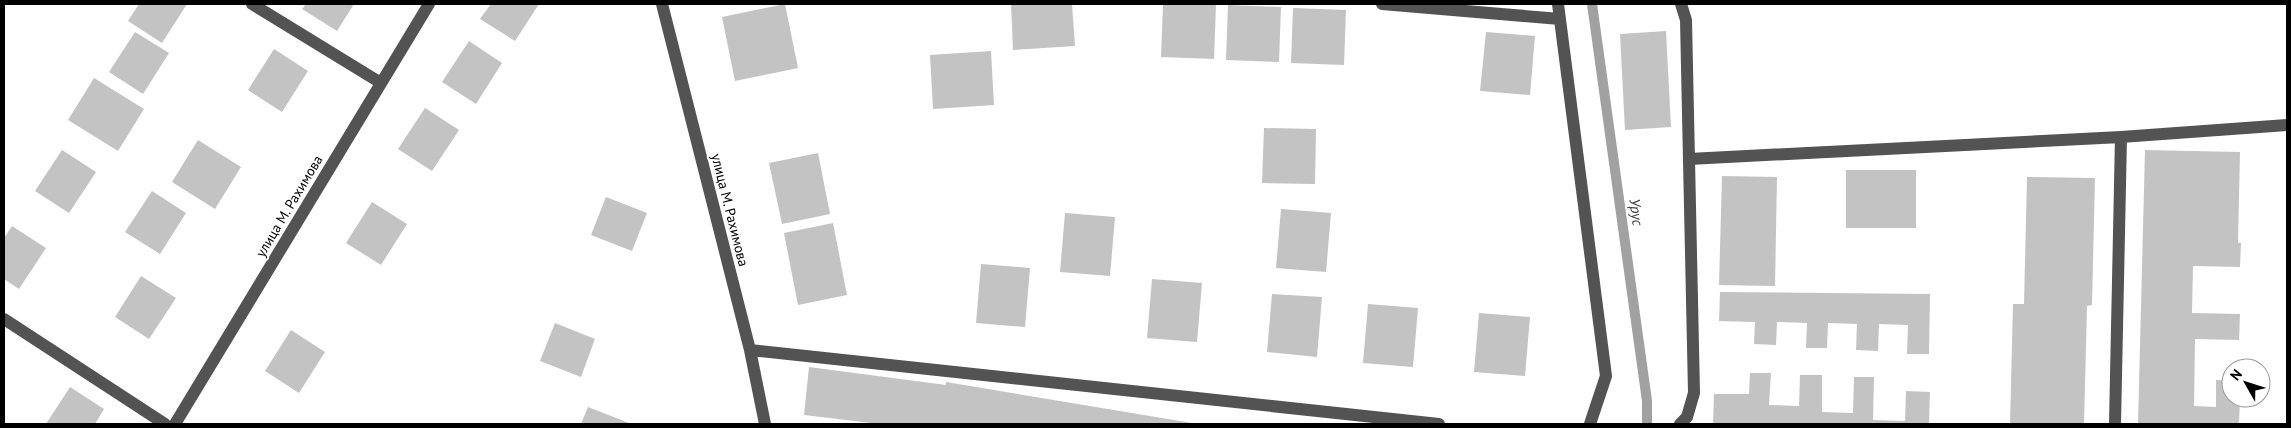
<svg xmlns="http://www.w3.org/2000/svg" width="2291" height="428" font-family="'PT Sans',sans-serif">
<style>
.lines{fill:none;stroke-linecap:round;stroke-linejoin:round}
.stream{stroke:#a1a1a1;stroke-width:10}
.building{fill:#c3c3c3}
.minor{stroke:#535353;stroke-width:12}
.labels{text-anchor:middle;stroke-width:4;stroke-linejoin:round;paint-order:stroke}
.street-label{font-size:14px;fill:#000;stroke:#fff}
.water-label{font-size:15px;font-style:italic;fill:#424242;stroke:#fff}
</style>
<rect width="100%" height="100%" fill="#fff"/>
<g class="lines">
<path class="stream" d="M1592 4 1647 401V424"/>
</g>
<path class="building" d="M139 4H187L162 43 128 21Z
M306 4H354L337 31 302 9Z
M491 4H539L515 41 480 19Z
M785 4 798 68 735 81 722 17Z
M1011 4H1072L1075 46 1013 50Z
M1163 4H1216L1214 59 1161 57Z
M1228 5 1281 7 1279 62 1226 60Z
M1293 8 1346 10 1344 65 1291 63Z
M1666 31 1671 127 1625 130 1620 34Z
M135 32 169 53 143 94 109 72Z
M1486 32 1535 36 1530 95 1480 91Z
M469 41 502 63 476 104 442 82Z
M274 49 308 71 282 112 248 90Z
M991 51 994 105 933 109 930 55Z
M94 78 144 109 118 151 68 120Z
M425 108 459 130 432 171 398 149Z
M1264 128 1316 129 1315 184 1262 183Z
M198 140 241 167 215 209 172 182Z
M62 150 96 172 69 213 35 191Z
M2145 150 2240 152 2238 243H2241L2240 267 2193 266 2192 313 2240 314 2239 340 2195 339 2194 406 2216 407V380L2231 381V398H2240L2239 424H2138Z
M818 153 830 214 782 224 769 163Z
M1846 170H1916V228H1846Z
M1722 176 1777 177 1775 286 1719 285Z
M2027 177 2095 178 2092 305 2087 306 2084 424H2010L2013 304H2024Z
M152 191 186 213 160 254 125 232Z
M606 197 647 213 632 251 591 235Z
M372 202 407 224 381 265 346 243Z
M1281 209 1331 213 1326 272 1276 268Z
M1065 213 1115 217 1110 276 1060 272Z
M833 223 847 295 798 305 784 233Z
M12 226 46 248 19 289 4 279V238Z
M981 264 1030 268 1025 327 976 323Z
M141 276 176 298 149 339 115 317Z
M1152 279 1202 283 1197 342 1147 338Z
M1720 292 1930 294 1929 354H1907L1908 325 1879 324 1878 351 1856 350 1857 324 1828 323 1827 348H1806L1807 323 1777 322 1776 345 1754 344 1755 322 1719 321Z
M1272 294 1322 297 1317 357 1267 352Z
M1368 304 1418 308 1413 367 1363 363Z
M1479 313 1530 317 1525 376 1474 372Z
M555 323 595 339 581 377 540 361Z
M291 330 325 352 299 393 265 371Z
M809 367 946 385V382L1198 424H880L804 415Z
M1750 373H1771L1769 405 1799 406 1800 375H1822V412L1853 413 1854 377H1874L1873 420 1905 421 1906 391 1930 392 1929 424H1713L1714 394H1749Z
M70 387 104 409 95 424H46Z
M588 407 629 423 628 424H581Z"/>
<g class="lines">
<path class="minor" d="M252 4 381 83
M662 4 750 350 765 424
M1382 4 1560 19
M1558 4 1606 376 1590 424
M1689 159 2121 137 2287 125
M4 319 165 424
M750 350 1439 424
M175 424 429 4
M1680 424 1687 417 1694 393 1686 20 1681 4
M2115 424 2121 137"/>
</g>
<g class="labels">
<g class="street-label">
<text transform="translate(289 206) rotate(-59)" y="5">улица М. Рахимова</text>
<text transform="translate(730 210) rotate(76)" y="5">улица М. Рахимова</text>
</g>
<g class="water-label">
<text transform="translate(1636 212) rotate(82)" y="5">Урус</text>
</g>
</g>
<rect width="2291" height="428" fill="none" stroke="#000000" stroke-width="10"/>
<g transform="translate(2246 383) rotate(309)"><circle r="24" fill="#ffffff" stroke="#999999"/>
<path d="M0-4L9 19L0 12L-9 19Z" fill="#000000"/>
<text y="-8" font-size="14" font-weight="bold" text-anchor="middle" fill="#000000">N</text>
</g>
</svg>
